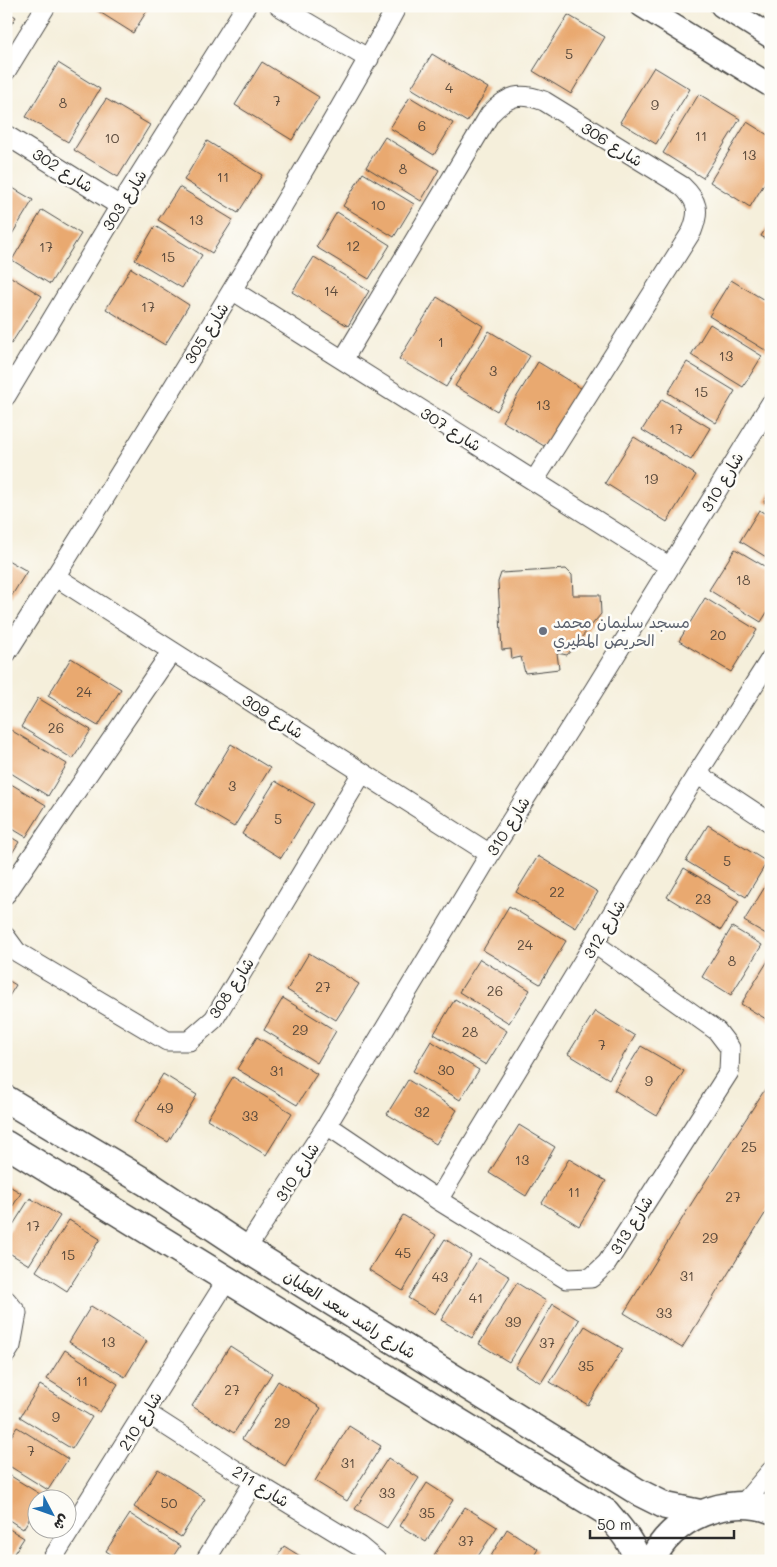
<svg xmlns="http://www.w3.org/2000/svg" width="777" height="1567" font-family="Mali,'Playpen Sans Arabic',sans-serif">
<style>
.building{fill:#e9a970}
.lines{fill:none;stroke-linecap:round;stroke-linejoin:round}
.minor-casing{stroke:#494845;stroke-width:21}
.tertiary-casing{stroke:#494845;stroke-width:25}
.secondary-casing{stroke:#494845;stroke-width:29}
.minor{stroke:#fff;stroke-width:19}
.tertiary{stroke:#fff;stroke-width:22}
.secondary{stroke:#fff;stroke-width:26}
.worship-dot{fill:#6b7280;stroke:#fdfcf7;stroke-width:2}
.labels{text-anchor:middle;stroke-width:5;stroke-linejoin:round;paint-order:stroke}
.number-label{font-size:14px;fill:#5a4a3c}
.street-label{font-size:16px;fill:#2b2b2b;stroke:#fdfcf7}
.worship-label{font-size:16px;fill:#5b616d;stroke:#fdfcf7;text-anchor:start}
</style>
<rect width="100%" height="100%" fill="#fdfcf7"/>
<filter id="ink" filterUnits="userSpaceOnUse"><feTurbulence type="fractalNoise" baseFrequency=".02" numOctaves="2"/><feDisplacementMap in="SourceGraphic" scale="10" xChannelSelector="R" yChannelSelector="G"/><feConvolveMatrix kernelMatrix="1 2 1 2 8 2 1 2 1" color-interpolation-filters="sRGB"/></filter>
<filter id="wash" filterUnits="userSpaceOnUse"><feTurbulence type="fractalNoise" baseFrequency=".0096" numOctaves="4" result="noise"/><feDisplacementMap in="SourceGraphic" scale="20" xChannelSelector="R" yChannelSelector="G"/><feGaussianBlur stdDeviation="1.12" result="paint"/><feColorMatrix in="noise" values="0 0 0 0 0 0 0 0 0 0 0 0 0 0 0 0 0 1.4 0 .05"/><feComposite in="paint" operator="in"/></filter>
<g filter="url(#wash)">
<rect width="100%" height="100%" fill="#f5efdb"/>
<g id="blocks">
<path class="building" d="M90 6H150L133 33Z
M6 11 16 17 6 32Z
M568 15 605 37 571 94 533 71Z
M432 54 488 88 467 122 411 88Z
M262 62 319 97 292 140 235 105Z
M58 63 100 89 68 142 26 117Z
M654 67 690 89 656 144 620 122Z
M699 94 740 119 703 178 663 153Z
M410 97 453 123 434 155 390 128Z
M106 99 150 125 118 177 74 150Z
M747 122 771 137V173L750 207 710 182Z
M385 137 439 170 421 201 366 167Z
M207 141 262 175 238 213 184 180Z
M363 173 414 204 394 237 343 206Z
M6 184 33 200 6 244Z
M179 187 233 220 212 253 158 220Z
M42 210 81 234 50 284 12 260Z
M337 212 390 245 369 279 316 247Z
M771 220V242L761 236Z
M155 226 202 255 182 288 135 260Z
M314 257 369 291 348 326 292 292Z
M131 268 189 305 165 345 106 309Z
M6 274 42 296 11 344 6 341Z
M731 280 771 304 770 353 709 316Z
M437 297 483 326 446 387 399 359Z
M710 324 762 356 743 387 691 355Z
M489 331 530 356 497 411 455 386Z
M538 362 584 390 549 449 502 421Z
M687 362 735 391 716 423 668 393Z
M662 399 710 428 691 460 642 430Z
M634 437 696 475 667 522 605 483Z
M771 490V506L764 502Z
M759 510 771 517V560L740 541Z
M735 549 771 570V606L761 622 709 590Z
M6 559 27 571 6 605Z
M566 569 572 575 573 595H600L601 614 567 655 557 653 559 669 525 673 521 657 512 659 511 649 502 650 498 582 501 573Z
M705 598 757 630 731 672 679 641Z
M71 658 121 689 98 726 48 696Z
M38 698 91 730 73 759 21 727Z
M9 729 67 764 48 796 6 770V733Z
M231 744 270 768 234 827 195 804Z
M6 781 46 805 26 837 6 825Z
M275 781 314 804 281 858 242 834Z
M708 825 767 862 746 897 686 861Z
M6 834 19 842 6 863Z
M538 856 598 892 576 928 516 892Z
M684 868 739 901 721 930 667 897Z
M771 877V937L744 921Z
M509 906 566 941 540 984 483 950Z
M732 927 762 945 731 995 702 977Z
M309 953 359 984 336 1020 287 990Z
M771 956V1022L741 1004Z
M480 959 530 990 509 1023 459 992Z
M6 979 16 985 6 1001Z
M283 998 336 1031 317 1063 264 1030Z
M455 999 507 1031 486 1065 434 1034Z
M595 1011 635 1036 609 1079 568 1054Z
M257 1037 317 1074 297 1105 237 1069Z
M431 1041 479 1070 460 1100 413 1071Z
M641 1046 684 1071 657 1116 614 1090Z
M163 1074 197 1095 168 1142 134 1122Z
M233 1077 292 1113 266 1155 207 1119Z
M408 1080 457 1110 436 1144 387 1114Z
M771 1080V1204L682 1348 624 1313 693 1201Z
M519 1125 555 1147 526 1196 489 1173Z
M569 1159 606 1181 579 1226 542 1203Z
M6 1184 21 1193 6 1217Z
M30 1198 60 1216 29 1265 6 1251V1236Z
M403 1215 436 1235 403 1291 369 1270Z
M69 1220 100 1239 67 1291 36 1271Z
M445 1239 471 1256 435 1314 408 1298Z
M479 1258 510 1277 472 1338 441 1320Z
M517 1283 546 1301 509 1362 479 1344Z
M553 1304 579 1320 541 1383 515 1367Z
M91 1306 147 1341 125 1377 69 1342Z
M585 1326 623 1349 588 1405 550 1382Z
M230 1346 272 1373 234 1433 192 1406Z
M65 1350 118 1384 100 1412 47 1379Z
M278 1381 321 1408 285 1466 242 1439Z
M40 1385 92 1417 72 1449 20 1417Z
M349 1426 381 1446 347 1501 315 1481Z
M17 1427 68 1459 48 1490 6 1464V1444Z
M388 1458 419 1478 387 1528 355 1509Z
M158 1469 205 1499 181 1537 134 1507Z
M6 1473 43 1496 41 1500H38V1505L23 1529 6 1518Z
M427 1483 453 1500 426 1542 400 1526Z
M465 1507 497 1527 475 1561H443L434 1555Z
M130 1514 180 1546 170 1561H121L106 1551Z
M6 1527 24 1538 9 1561H6Z
M507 1529 538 1549 531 1561H488Z
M284 1546 308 1561H275Z"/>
</g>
</g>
<g filter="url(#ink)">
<use href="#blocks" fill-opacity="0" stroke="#494845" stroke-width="1"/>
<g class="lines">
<defs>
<path id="minor" d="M279 6 369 59
M6 71 46 6
M6 135 120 206
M232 290 670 567
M343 360 490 114C508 95 520 92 544 101L682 186C698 201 700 211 692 231L534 481
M6 396 120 206 246 6
M56 577 490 854
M6 654C96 513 184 371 270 227 313 154 357 81 397 6
M697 774 771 823
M6 894 172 651
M6 937 17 952 167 1041H189L214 1019 362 773
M327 1125 438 1200 566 1279 591 1278 607 1263 729 1072 730 1048 717 1031 595 944
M438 1200 697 774 771 658
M246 1249 327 1125 490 854 594 690 771 403
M6 1300 17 1313 11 1346 6 1354
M145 1412 254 1482 359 1546 377 1561
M742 1505 771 1471
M51 1561 227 1280
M205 1561 254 1482"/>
<path id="tertiary" d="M642 6 771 86
M722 6 771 37"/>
<path id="secondary" d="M6 1099 145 1182 246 1249 638 1492 666 1506 700 1513
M6 1144 606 1512C618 1526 633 1542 637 1561
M652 1561C670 1518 727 1494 771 1510"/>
</defs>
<use href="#minor" class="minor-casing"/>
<use href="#tertiary" class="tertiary-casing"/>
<use href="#secondary" class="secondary-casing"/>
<use href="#minor" class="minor"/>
<use href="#tertiary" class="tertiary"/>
<use href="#secondary" class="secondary"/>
</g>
</g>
<circle class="worship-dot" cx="543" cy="631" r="5"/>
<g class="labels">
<g class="number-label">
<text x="569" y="59">5</text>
<text x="449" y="93">4</text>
<text x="277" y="106">7</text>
<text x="63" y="108">8</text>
<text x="655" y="110">9</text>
<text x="422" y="131">6</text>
<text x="701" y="141">11</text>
<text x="112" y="143">10</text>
<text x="749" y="160">13</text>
<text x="403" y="174">8</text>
<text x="223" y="182">11</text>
<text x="378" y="210">10</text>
<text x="196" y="225">13</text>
<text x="353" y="251">12</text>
<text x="46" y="252">17</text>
<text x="168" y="262">15</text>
<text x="331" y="296">14</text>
<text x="148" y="312">17</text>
<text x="441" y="347">1</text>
<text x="726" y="361">13</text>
<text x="493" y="376">3</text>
<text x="701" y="397">15</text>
<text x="543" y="410">13</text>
<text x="676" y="434">17</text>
<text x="651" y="484">19</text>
<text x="743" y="585">18</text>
<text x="718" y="640">20</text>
<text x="84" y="697">24</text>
<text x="56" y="733">26</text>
<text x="232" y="791">3</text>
<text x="278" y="824">5</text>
<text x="727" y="866">5</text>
<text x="557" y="897">22</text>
<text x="703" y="904">23</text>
<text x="525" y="950">24</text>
<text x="732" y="966">8</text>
<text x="323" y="992">27</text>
<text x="495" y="996">26</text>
<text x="300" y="1035">29</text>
<text x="470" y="1037">28</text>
<text x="602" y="1050">7</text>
<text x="446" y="1075">30</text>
<text x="277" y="1076">31</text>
<text x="649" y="1086">9</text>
<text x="165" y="1113">49</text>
<text x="422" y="1117">32</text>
<text x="250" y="1121">33</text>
<text x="749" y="1152">25</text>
<text x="522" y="1165">13</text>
<text x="574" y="1197">11</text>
<text x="733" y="1202">27</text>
<text x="33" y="1231">17</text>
<text x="710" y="1243">29</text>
<text x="403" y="1258">45</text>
<text x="68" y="1260">15</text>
<text x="687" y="1281">31</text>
<text x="440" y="1282">43</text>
<text x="476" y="1303">41</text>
<text x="664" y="1318">33</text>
<text x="513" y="1327">39</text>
<text x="108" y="1347">13</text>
<text x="547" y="1348">37</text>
<text x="586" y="1371">35</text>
<text x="82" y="1386">11</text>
<text x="232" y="1395">27</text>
<text x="56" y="1422">9</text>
<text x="282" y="1428">29</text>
<text x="31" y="1456">7</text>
<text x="348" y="1468">31</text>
<text x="387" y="1498">33</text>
<text x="169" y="1508">50</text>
<text x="427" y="1518">35</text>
<text x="466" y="1546">37</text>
</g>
<g class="street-label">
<text transform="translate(612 144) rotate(32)" y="6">شارع 306</text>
<text transform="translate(63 170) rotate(32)" y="6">شارع 302</text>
<text transform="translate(124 200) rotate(-58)" y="6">شارع 303</text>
<text transform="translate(206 333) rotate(-58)" y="6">شارع 305</text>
<text transform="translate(451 429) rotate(32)" y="6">شارع 307</text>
<text transform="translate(722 482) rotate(-59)" y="6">شارع 310</text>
<text transform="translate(273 716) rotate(32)" y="6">شارع 309</text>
<text transform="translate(508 826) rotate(-58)" y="6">شارع 310</text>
<text transform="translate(604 929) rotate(-59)" y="6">شارع 312</text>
<text transform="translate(231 988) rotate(-57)" y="6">شارع 308</text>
<text transform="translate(297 1172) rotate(-57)" y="6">شارع 310</text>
<text transform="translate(631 1225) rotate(-58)" y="6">شارع 313</text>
<text transform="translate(350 1314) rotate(32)" y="6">شارع راشد سعد العلبان</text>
<text transform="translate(140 1421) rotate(-58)" y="6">شارع 210</text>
<text transform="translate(261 1486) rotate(32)" y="6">شارع 211</text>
</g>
<g class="worship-label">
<text x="553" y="628">مسجد سليمان محمد<tspan x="553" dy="18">الحريص المطيري</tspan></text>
</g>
</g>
<rect width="777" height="1567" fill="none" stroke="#fdfcf7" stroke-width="25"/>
<g transform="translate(52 1514) rotate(131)"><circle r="24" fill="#fdfcf7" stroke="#a9a8a5"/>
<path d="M0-4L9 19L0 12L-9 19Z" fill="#1f6fb2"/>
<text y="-8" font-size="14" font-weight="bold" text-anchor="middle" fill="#2b2b2b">ش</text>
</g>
<path d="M590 1530v8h144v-8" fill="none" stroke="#2b2b2b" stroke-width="2.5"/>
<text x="597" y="1530" font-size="15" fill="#2b2b2b" stroke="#fdfcf7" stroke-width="4" paint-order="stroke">50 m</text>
</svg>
